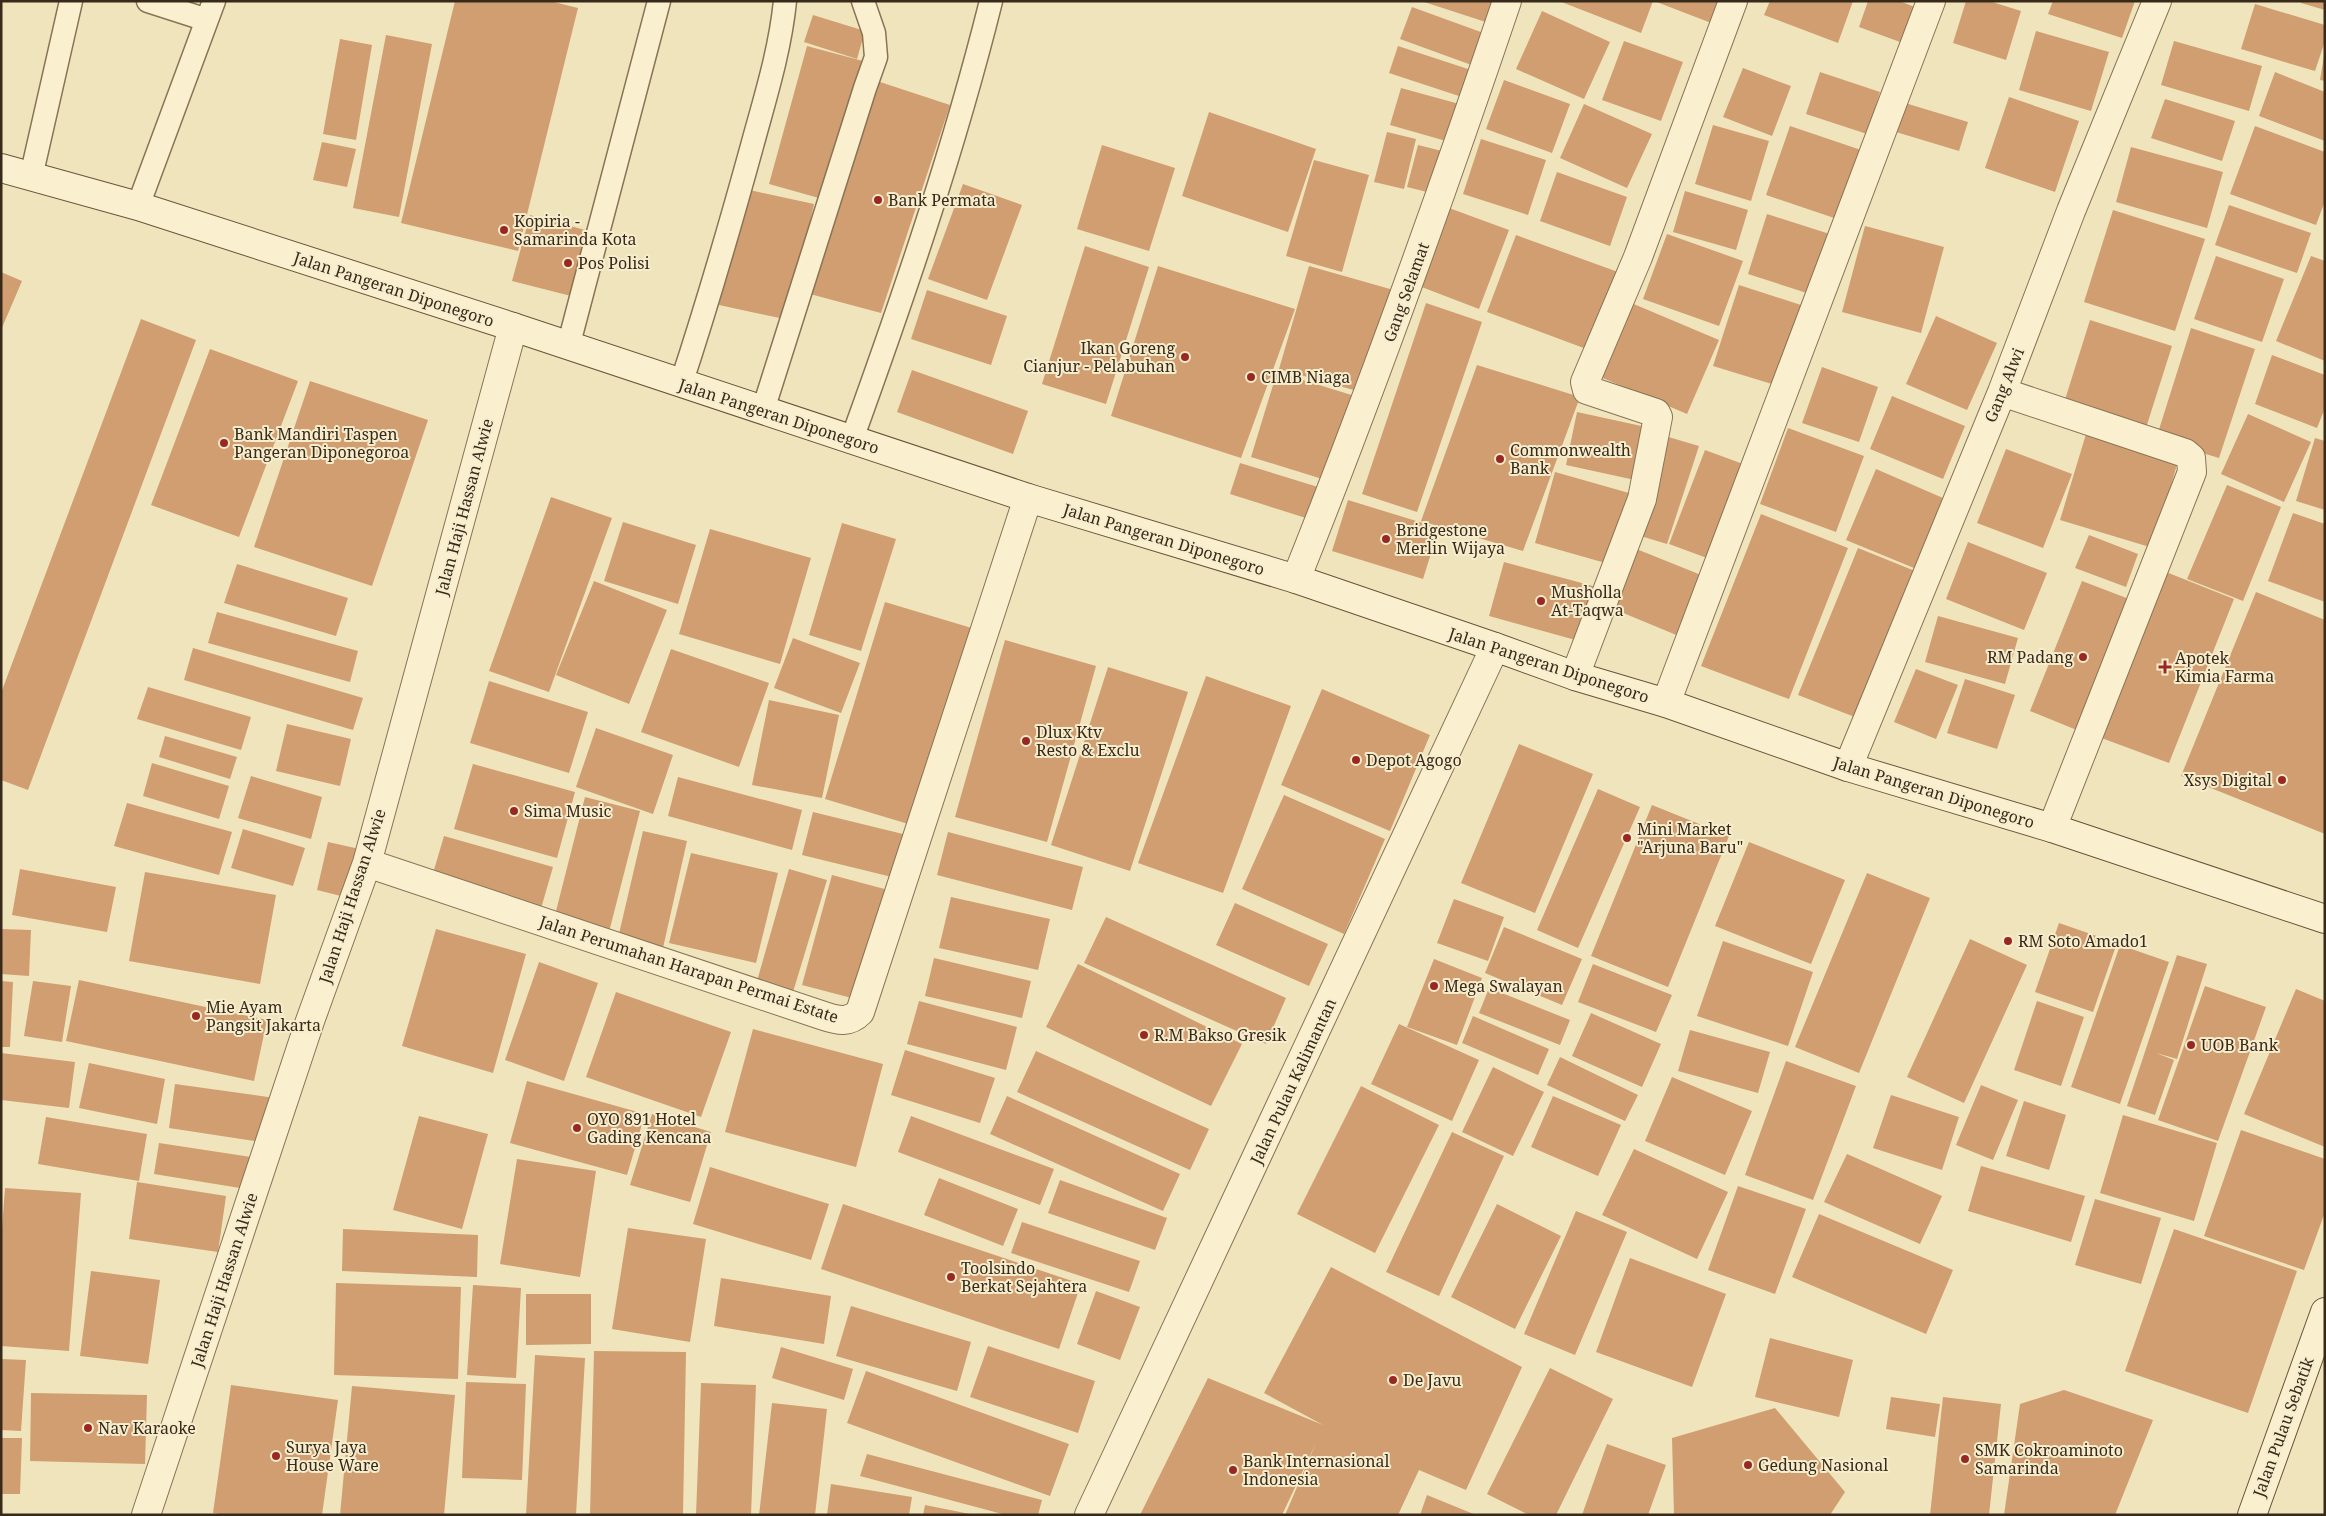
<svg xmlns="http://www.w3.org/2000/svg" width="2326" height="1516" font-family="'Noto Serif',serif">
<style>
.building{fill:#d09e70}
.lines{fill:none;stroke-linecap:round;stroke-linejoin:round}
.lane-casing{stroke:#887355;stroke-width:25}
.street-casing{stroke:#887355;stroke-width:30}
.secondary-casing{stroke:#6a5439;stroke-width:30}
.lane{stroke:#faf0d0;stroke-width:22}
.street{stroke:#faf0d0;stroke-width:28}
.secondary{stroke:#faf0d0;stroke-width:28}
.poi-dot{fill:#9a2822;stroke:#f7edcd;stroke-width:2}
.labels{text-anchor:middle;stroke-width:4;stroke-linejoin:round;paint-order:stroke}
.poi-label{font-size:16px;fill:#372a1b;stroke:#f7edcd;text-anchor:start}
.street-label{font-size:16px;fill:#372a1b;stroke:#f7edcd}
</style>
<rect width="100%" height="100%" fill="#f0e4bd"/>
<path class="building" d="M455 1H550L578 8 518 251 401 223Z
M1421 1H1502L1495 25Z
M1559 1H1653L1641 33Z
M1654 1H1728L1719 26Z
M1770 1H1853L1838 43 1764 15Z
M1868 1H1899L1923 10 1911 46 1859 27Z
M1966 1H1989L2021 11 2006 60 1953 43Z
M2053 1H2135L2122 38 2048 14Z
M2301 1H2325V10L2301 3Z
M2255 4 2325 25V41L2315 71 2241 49Z
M1412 7 1489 35 1477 67 1400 39Z
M1542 11 1610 42 1584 99 1516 69Z
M813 15 865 31 857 59 804 42Z
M2036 31 2109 52 2091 111 2019 90Z
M386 35 432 44 399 217 353 208Z
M340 39 372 45 356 140 323 134Z
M1624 41 1683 62 1661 121 1602 100Z
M2174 41 2262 66 2249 111 2161 85Z
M807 46 863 61 826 200 769 184Z
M1398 46 1477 72 1468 99 1389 73Z
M2324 56H2325V81L2320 80Z
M1743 68 1791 86 1772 136 1723 117Z
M1820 72 1880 92 1867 134 1806 114Z
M2275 72 2325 92V141L2259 116Z
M874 80 950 105 881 313 810 294Z
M1504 80 1570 104 1552 153 1486 129Z
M1401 88 1463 105 1453 143 1390 125Z
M2009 97 2079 121 2055 192 1985 168Z
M2165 99 2235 121 2222 161 2151 138Z
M1905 103 1968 122 1959 151 1896 132Z
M1584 104 1652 134 1627 188 1560 158Z
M1209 112 1316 149 1288 232 1182 196Z
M1713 125 1769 141 1751 201 1695 184Z
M1790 126 1867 152 1843 221 1766 195Z
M2255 126 2325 152V201L2316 225 2230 194Z
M1387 132 1416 139 1404 189 1374 182Z
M1481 139 1546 160 1528 215 1463 194Z
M322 142 356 149 347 187 313 180Z
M1102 145 1175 168 1149 251 1077 229Z
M1418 145 1450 153 1439 195 1407 187Z
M2131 147 2223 172 2207 228 2116 202Z
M1314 160 1369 175 1342 272 1286 256Z
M1557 172 1627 197 1610 246 1540 221Z
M963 184 1022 205 987 300 928 279Z
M745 189 814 204 789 320 719 305Z
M1685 191 1748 210 1736 250 1673 232Z
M2229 205 2311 233 2297 273 2215 245Z
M1449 208 1509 230 1479 309 1419 286Z
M2113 210 2205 239 2175 331 2084 302Z
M1767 214 1836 236 1816 296 1748 274Z
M530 215 596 233 579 298 512 281Z
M1865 226 1944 247 1921 333 1842 312Z
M1667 234 1743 261 1719 326 1643 299Z
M1516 235 1618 272 1589 350 1487 312Z
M1085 246 1149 267 1106 404 1042 384Z
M2216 256 2284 279 2262 342 2194 319Z
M2311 256 2325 261V361L2276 341Z
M1158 266 1295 309 1241 458 1111 416Z
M1309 266 1397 291 1368 394 1279 369Z
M1 272 22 281 1 330Z
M1739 285 1807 307 1782 387 1713 366Z
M927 290 1007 316 991 365 911 339Z
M1629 302 1719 340 1687 414 1598 376Z
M1426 303 1482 322 1417 512 1362 494Z
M1936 316 1997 343 1967 410 1906 384Z
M141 319 196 340 28 790 1 780V693Z
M2090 320 2172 346 2145 431 2063 406Z
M2191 328 2255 349 2219 458 2156 439Z
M210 349 298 381 239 537 151 505Z
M2272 355 2325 375V408L2317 428 2255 404Z
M1477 365 1580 397 1523 551 1421 521Z
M1822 367 1878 387 1859 442 1802 423Z
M912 370 1028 411 1013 454 897 412Z
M1277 372 1358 397 1332 482 1251 457Z
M310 381 428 420 372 586 254 547Z
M1892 396 1965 426 1943 479 1870 449Z
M1577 412 1646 427 1635 480 1566 465Z
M2248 414 2311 442 2284 502 2221 474Z
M1788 428 1864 456 1836 532 1760 504Z
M2086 434 2178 461 2153 548 2060 520Z
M1665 436 1699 446 1667 544 1634 534Z
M2315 438 2325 441V510L2296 501Z
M2006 449 2072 474 2043 548 1977 523Z
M1705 450 1743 464 1707 558 1669 544Z
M1240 463 1318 487 1309 519 1230 494Z
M1876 469 1943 498 1914 568 1846 540Z
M1555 472 1636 495 1616 566 1535 543Z
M2227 485 2281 507 2243 601 2187 579Z
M551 497 612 518 549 692 489 671Z
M1348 500 1439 528 1423 579 1332 551Z
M2293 513 2325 524V602L2268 581Z
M1761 514 1848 548 1789 699 1701 666Z
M623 522 696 545 678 604 604 581Z
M842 523 896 539 861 651 809 635Z
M710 529 811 558 780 664 679 634Z
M2089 535 2138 554 2126 587 2075 568Z
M1968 542 2047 573 2024 630 1946 599Z
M1629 546 1711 579 1686 639 1604 605Z
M1858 548 1920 573 1860 719 1798 695Z
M1504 562 1593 586 1579 641 1489 616Z
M237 564 348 598 336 636 224 603Z
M2161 570 2234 599 2169 763 2096 736Z
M594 581 667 610 629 704 556 675Z
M2082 581 2137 602 2084 733 2030 711Z
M2256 592 2325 620V834L2181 776Z
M885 602 975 629 915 826 825 799Z
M217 612 358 651 350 682 208 643Z
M1938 616 2018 638 2005 684 1925 662Z
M793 638 860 663 841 713 774 688Z
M1005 640 1096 666 1047 842 955 817Z
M193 648 363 698 353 730 184 680Z
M671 649 769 683 739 767 641 732Z
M1108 667 1188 692 1130 871 1051 845Z
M1916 669 1958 685 1936 739 1894 722Z
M1206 676 1291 706 1223 893 1138 863Z
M1965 679 2015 695 1997 749 1947 733Z
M489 681 588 712 569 773 470 743Z
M148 687 251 717 241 750 137 719Z
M1322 689 1430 735 1390 831 1281 785Z
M769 700 839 715 822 798 752 785Z
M287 724 351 739 340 786 276 771Z
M596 728 673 755 653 814 576 787Z
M165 736 237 757 230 779 159 757Z
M1519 744 1593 774 1535 913 1461 883Z
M152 763 229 786 219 819 143 796Z
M473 764 575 792 557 858 454 829Z
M251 776 322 797 311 839 238 818Z
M678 777 802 810 792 850 668 816Z
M1598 789 1640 807 1578 948 1537 930Z
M1284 795 1385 839 1344 934 1242 889Z
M585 797 640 811 609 932 554 919Z
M127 803 232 832 219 875 114 846Z
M1652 805 1729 836 1668 987 1591 956Z
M813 812 907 835 896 878 802 855Z
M243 829 305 848 293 886 231 868Z
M643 831 687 841 663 948 618 938Z
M948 832 1083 867 1072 910 937 875Z
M444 836 553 867 540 912 431 880Z
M328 842 364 850 353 899 317 890Z
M1749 842 1845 880 1811 964 1715 926Z
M691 853 778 873 756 963 669 943Z
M20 869 116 887 107 932 12 915Z
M789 869 827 880 793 992 757 981Z
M145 872 276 895 260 984 129 961Z
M1867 873 1930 898 1859 1073 1795 1047Z
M832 875 892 891 863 1001 802 985Z
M951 897 1050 919 1038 970 939 948Z
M1454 899 1504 917 1488 961 1437 943Z
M1235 903 1328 944 1309 986 1216 945Z
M1106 917 1286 998 1266 1044 1084 963Z
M2059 923 2117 943 2093 1012 2035 992Z
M1504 927 1582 959 1562 1005 1485 973Z
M1 929 31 930 29 976 1 974Z
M436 929 526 954 493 1073 402 1046Z
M1970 939 2027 965 1964 1103 1907 1077Z
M1723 941 1813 972 1788 1046 1697 1016Z
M2120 945 2169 962 2120 1104 2071 1087Z
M2177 955 2207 964 2177 1059 2156 1053 2174 1060 2155 1115 2127 1106Z
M934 958 1031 981 1022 1018 925 996Z
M1434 959 1482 978 1457 1045 1407 1027Z
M539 962 598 983 564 1081 505 1060Z
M1078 964 1242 1044 1211 1106 1046 1027Z
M1593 964 1672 995 1656 1032 1578 1002Z
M79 980 267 1020 254 1081 66 1041Z
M1 981 13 982 10 1047H1Z
M33 981 71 986 62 1042 24 1036Z
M2205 986 2266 1007 2218 1141 2158 1120Z
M1489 988 1570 1020 1560 1045 1479 1013Z
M2296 989 2325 1001V1147L2244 1114Z
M616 992 731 1032 701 1117 586 1077Z
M919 1001 1017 1027 1006 1070 907 1044Z
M2037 1001 2084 1017 2061 1086 2014 1070Z
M1591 1013 1661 1044 1642 1087 1572 1056Z
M1473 1016 1549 1049 1538 1075 1462 1043Z
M1399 1024 1479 1060 1452 1121 1371 1084Z
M753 1029 883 1064 856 1167 725 1132Z
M1690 1030 1770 1052 1758 1093 1678 1071Z
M905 1050 995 1078 980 1123 891 1095Z
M1036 1051 1209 1129 1190 1170 1017 1092Z
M1 1053 75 1062 69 1108 1 1100Z
M1560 1057 1638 1095 1625 1121 1547 1085Z
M1786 1061 1856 1086 1813 1200 1745 1175Z
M89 1063 165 1079 157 1124 79 1108Z
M1493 1067 1544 1092 1513 1156 1462 1132Z
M1672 1077 1752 1111 1725 1175 1645 1141Z
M527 1081 645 1114 627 1175 510 1143Z
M175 1084 275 1098 268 1143 169 1128Z
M1981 1085 2018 1100 1993 1160 1956 1145Z
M1361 1086 1439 1125 1375 1253 1297 1214Z
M1891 1095 1959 1117 1942 1170 1873 1148Z
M1007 1096 1180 1174 1163 1211 990 1134Z
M1553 1096 1621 1125 1598 1176 1531 1147Z
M2024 1101 2066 1115 2049 1170 2006 1156Z
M652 1114 711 1132 690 1202 630 1185Z
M2123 1115 2217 1143 2194 1221 2100 1193Z
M419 1116 488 1134 462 1229 393 1210Z
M911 1116 1054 1169 1040 1205 898 1152Z
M46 1117 147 1134 139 1181 38 1164Z
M2241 1130 2325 1159V1212L2304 1270 2204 1236Z
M1452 1132 1504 1156 1439 1296 1386 1272Z
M159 1143 251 1157 246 1189 154 1174Z
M1634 1149 1728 1192 1697 1259 1602 1215Z
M1847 1154 1942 1196 1920 1244 1824 1202Z
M517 1159 596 1171 580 1277 500 1264Z
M1981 1166 2085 1196 2071 1242 1968 1211Z
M710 1167 829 1204 811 1260 693 1224Z
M939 1178 1018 1209 1003 1246 924 1215Z
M1060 1180 1167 1218 1155 1250 1048 1213Z
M137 1182 226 1196 218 1252 129 1239Z
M1738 1186 1806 1209 1775 1294 1708 1270Z
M5 1188 81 1193 69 1351 1 1346V1242Z
M2095 1199 2161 1218 2141 1284 2075 1265Z
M843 1204 1081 1284 1059 1349 821 1269Z
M1497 1204 1561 1236 1515 1329 1451 1297Z
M1576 1211 1627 1232 1575 1355 1524 1334Z
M1819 1214 1953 1270 1926 1334 1792 1277Z
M1022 1222 1140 1261 1129 1292 1011 1253Z
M628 1228 706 1239 690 1342 612 1329Z
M343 1229 478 1235 477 1277 342 1271Z
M2174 1229 2297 1271 2248 1413 2125 1371Z
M1630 1258 1726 1294 1692 1387 1596 1352Z
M1331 1267 1522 1367 1466 1490 1419 1470 1398 1515H1285L1316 1443 1282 1515H1140L1208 1378 1323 1425 1264 1393Z
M91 1271 160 1280 148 1364 80 1356Z
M721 1278 831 1296 824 1344 714 1326Z
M336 1283 461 1287 458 1379 334 1375Z
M473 1285 521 1288 516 1378 467 1375Z
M1096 1291 1140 1307 1120 1360 1077 1344Z
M526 1294H591V1344L526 1345Z
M851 1306 971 1342 957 1391 836 1356Z
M1770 1338 1853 1360 1839 1417 1755 1397Z
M988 1346 1095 1381 1078 1433 970 1397Z
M781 1347 853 1369 844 1400 772 1378Z
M594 1351 686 1352 683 1515H590Z
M535 1355 585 1358 576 1515H526Z
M1 1359 26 1360 21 1431 1 1430Z
M1550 1368 1613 1399 1556 1515H1529L1487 1494Z
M866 1371 1069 1444 1050 1496 847 1423Z
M466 1382 526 1384 522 1480 462 1478Z
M701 1383 756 1385 751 1515H696Z
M231 1385 338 1400 322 1515H227L213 1513Z
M352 1386 455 1395 444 1515H340Z
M2064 1390 2153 1420 2115 1515H2004L2020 1404Z
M31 1393 147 1395 145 1464 30 1461Z
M1891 1397 1940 1404 1935 1437 1886 1429Z
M1943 1397 2001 1404 1989 1515H1930Z
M772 1403 827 1409 815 1515H759Z
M1775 1408 1845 1492 1830 1515H1674L1672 1438Z
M1 1438H22L20 1494H1Z
M1607 1444 1666 1465 1648 1515H1582Z
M867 1454 1042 1500 1038 1515H1006L860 1476Z
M831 1484 912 1497 909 1515H827Z
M1427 1495 1476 1515H1420Z
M925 1505 970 1514V1515H923Z"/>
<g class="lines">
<defs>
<path id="lane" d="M148 1 207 20
M31 177 71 1
M138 206 214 1
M568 347 659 1
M681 384C707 305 730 226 752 146 765 98 780 51 785 1
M763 410 865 88 876 57 874 33 863 1
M852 439C904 295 954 150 991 1"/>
<path id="street" d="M2002 392 2185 453 2191 458 2192 472 2052 828
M1296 579C1372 389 1441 196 1507 1
M1575 676 1642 499 1658 417 1656 413 1587 390 1585 382 1638 257 1733 1
M1666 703 1931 1
M1848 767 2002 392 2071 211 2157 1
M367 863 824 1016C839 1021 849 1023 860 1012L1028 498
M146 1515 310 1021 367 863 513 327
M1089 1515 1495 647"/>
<path id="secondary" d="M1 168 138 206 513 327 1028 498 1296 579 1495 647 1575 676 1666 703 1848 767 2052 828 2325 919
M2252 1515 2325 1312"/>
</defs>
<use href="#lane" class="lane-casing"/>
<use href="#street" class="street-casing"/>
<use href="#secondary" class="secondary-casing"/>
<use href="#lane" class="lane"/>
<use href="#street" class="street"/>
<use href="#secondary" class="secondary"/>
</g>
<g class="poi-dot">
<circle cx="878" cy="200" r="5"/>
<circle cx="504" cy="230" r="5"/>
<circle cx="568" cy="263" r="5"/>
<circle cx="1185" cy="357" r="5"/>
<circle cx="1251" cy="377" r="5"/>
<circle cx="224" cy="443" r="5"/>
<circle cx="1500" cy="459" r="5"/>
<circle cx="1386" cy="539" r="5"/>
<circle cx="1541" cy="601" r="5"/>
<circle cx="2083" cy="657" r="5"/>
<path d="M2162.5 659.5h5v5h5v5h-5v5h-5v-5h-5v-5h5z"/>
<circle cx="1026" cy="741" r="5"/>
<circle cx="1356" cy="760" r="5"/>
<circle cx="2282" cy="780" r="5"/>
<circle cx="514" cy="811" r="5"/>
<circle cx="1627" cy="838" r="5"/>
<circle cx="2008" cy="941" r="5"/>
<circle cx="1434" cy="986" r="5"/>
<circle cx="196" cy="1016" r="5"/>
<circle cx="1144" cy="1035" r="5"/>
<circle cx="2191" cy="1045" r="5"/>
<circle cx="577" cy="1128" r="5"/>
<circle cx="951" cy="1277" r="5"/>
<circle cx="1393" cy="1380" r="5"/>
<circle cx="88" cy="1428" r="5"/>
<circle cx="276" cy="1456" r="5"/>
<circle cx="1965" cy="1459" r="5"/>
<circle cx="1748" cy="1465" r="5"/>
<circle cx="1233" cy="1470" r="5"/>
</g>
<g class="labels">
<g class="poi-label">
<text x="888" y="206">Bank Permata</text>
<text x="514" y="227">Kopiria -<tspan x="514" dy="18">Samarinda Kota</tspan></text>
<text x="578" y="269">Pos Polisi</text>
<text x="1175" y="354" text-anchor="end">Ikan Goreng<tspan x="1175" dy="18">Cianjur - Pelabuhan</tspan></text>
<text x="1261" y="383">CIMB Niaga</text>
<text x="234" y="440">Bank Mandiri Taspen<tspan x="234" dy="18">Pangeran Diponegoroa</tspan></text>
<text x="1510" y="456">Commonwealth<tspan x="1510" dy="18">Bank</tspan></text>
<text x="1396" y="536">Bridgestone<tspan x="1396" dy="18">Merlin Wijaya</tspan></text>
<text x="1551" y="598">Musholla<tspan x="1551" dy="18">At-Taqwa</tspan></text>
<text x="2073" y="663" text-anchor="end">RM Padang</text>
<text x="2175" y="664">Apotek<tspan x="2175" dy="18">Kimia Farma</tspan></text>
<text x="1036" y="738">Dlux Ktv<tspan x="1036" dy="18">Resto &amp; Exclu</tspan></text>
<text x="1366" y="766">Depot Agogo</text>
<text x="2272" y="786" text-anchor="end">Xsys Digital</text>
<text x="524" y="817">Sima Music</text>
<text x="1637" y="835">Mini Market<tspan x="1637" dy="18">"Arjuna Baru"</tspan></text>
<text x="2018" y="947">RM Soto Amado1</text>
<text x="1444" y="992">Mega Swalayan</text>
<text x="206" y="1013">Mie Ayam<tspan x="206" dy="18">Pangsit Jakarta</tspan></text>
<text x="1154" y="1041">R.M Bakso Gresik</text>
<text x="2201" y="1051">UOB Bank</text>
<text x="587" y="1125">OYO 891 Hotel<tspan x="587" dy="18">Gading Kencana</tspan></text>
<text x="961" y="1274">Toolsindo<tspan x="961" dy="18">Berkat Sejahtera</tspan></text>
<text x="1403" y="1386">De Javu</text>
<text x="98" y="1434">Nav Karaoke</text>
<text x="286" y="1453">Surya Jaya<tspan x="286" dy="18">House Ware</tspan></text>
<text x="1975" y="1456">SMK Cokroaminoto<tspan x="1975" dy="18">Samarinda</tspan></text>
<text x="1243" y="1467">Bank Internasional<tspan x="1243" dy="18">Indonesia</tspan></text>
<text x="1758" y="1471">Gedung Nasional</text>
</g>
<g class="street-label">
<text transform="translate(394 289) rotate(18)" y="6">Jalan Pangeran Diponegoro</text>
<text transform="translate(1406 292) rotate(-70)" y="6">Gang Selamat</text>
<text transform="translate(2004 385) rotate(-68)" y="6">Gang Alwi</text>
<text transform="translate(779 416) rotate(18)" y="6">Jalan Pangeran Diponegoro</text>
<text transform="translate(464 507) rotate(-75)" y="6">Jalan Haji Hassan Alwie</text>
<text transform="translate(1164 539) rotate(17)" y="6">Jalan Pangeran Diponegoro</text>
<text transform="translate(1549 665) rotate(18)" y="6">Jalan Pangeran Diponegoro</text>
<text transform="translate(1934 792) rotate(17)" y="6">Jalan Pangeran Diponegoro</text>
<text transform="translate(352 896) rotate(-72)" y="6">Jalan Haji Hassan Alwie</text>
<text transform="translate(689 969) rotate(18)" y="6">Jalan Perumahan Harapan Permai Estate</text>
<text transform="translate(1293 1081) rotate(-65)" y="6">Jalan Pulau Kalimantan</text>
<text transform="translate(224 1280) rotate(-72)" y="6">Jalan Haji Hassan Alwie</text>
<text transform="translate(2283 1427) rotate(-70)" y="6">Jalan Pulau Sebatik</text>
</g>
</g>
<rect width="2326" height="1516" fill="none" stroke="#372a1b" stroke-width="5"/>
</svg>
